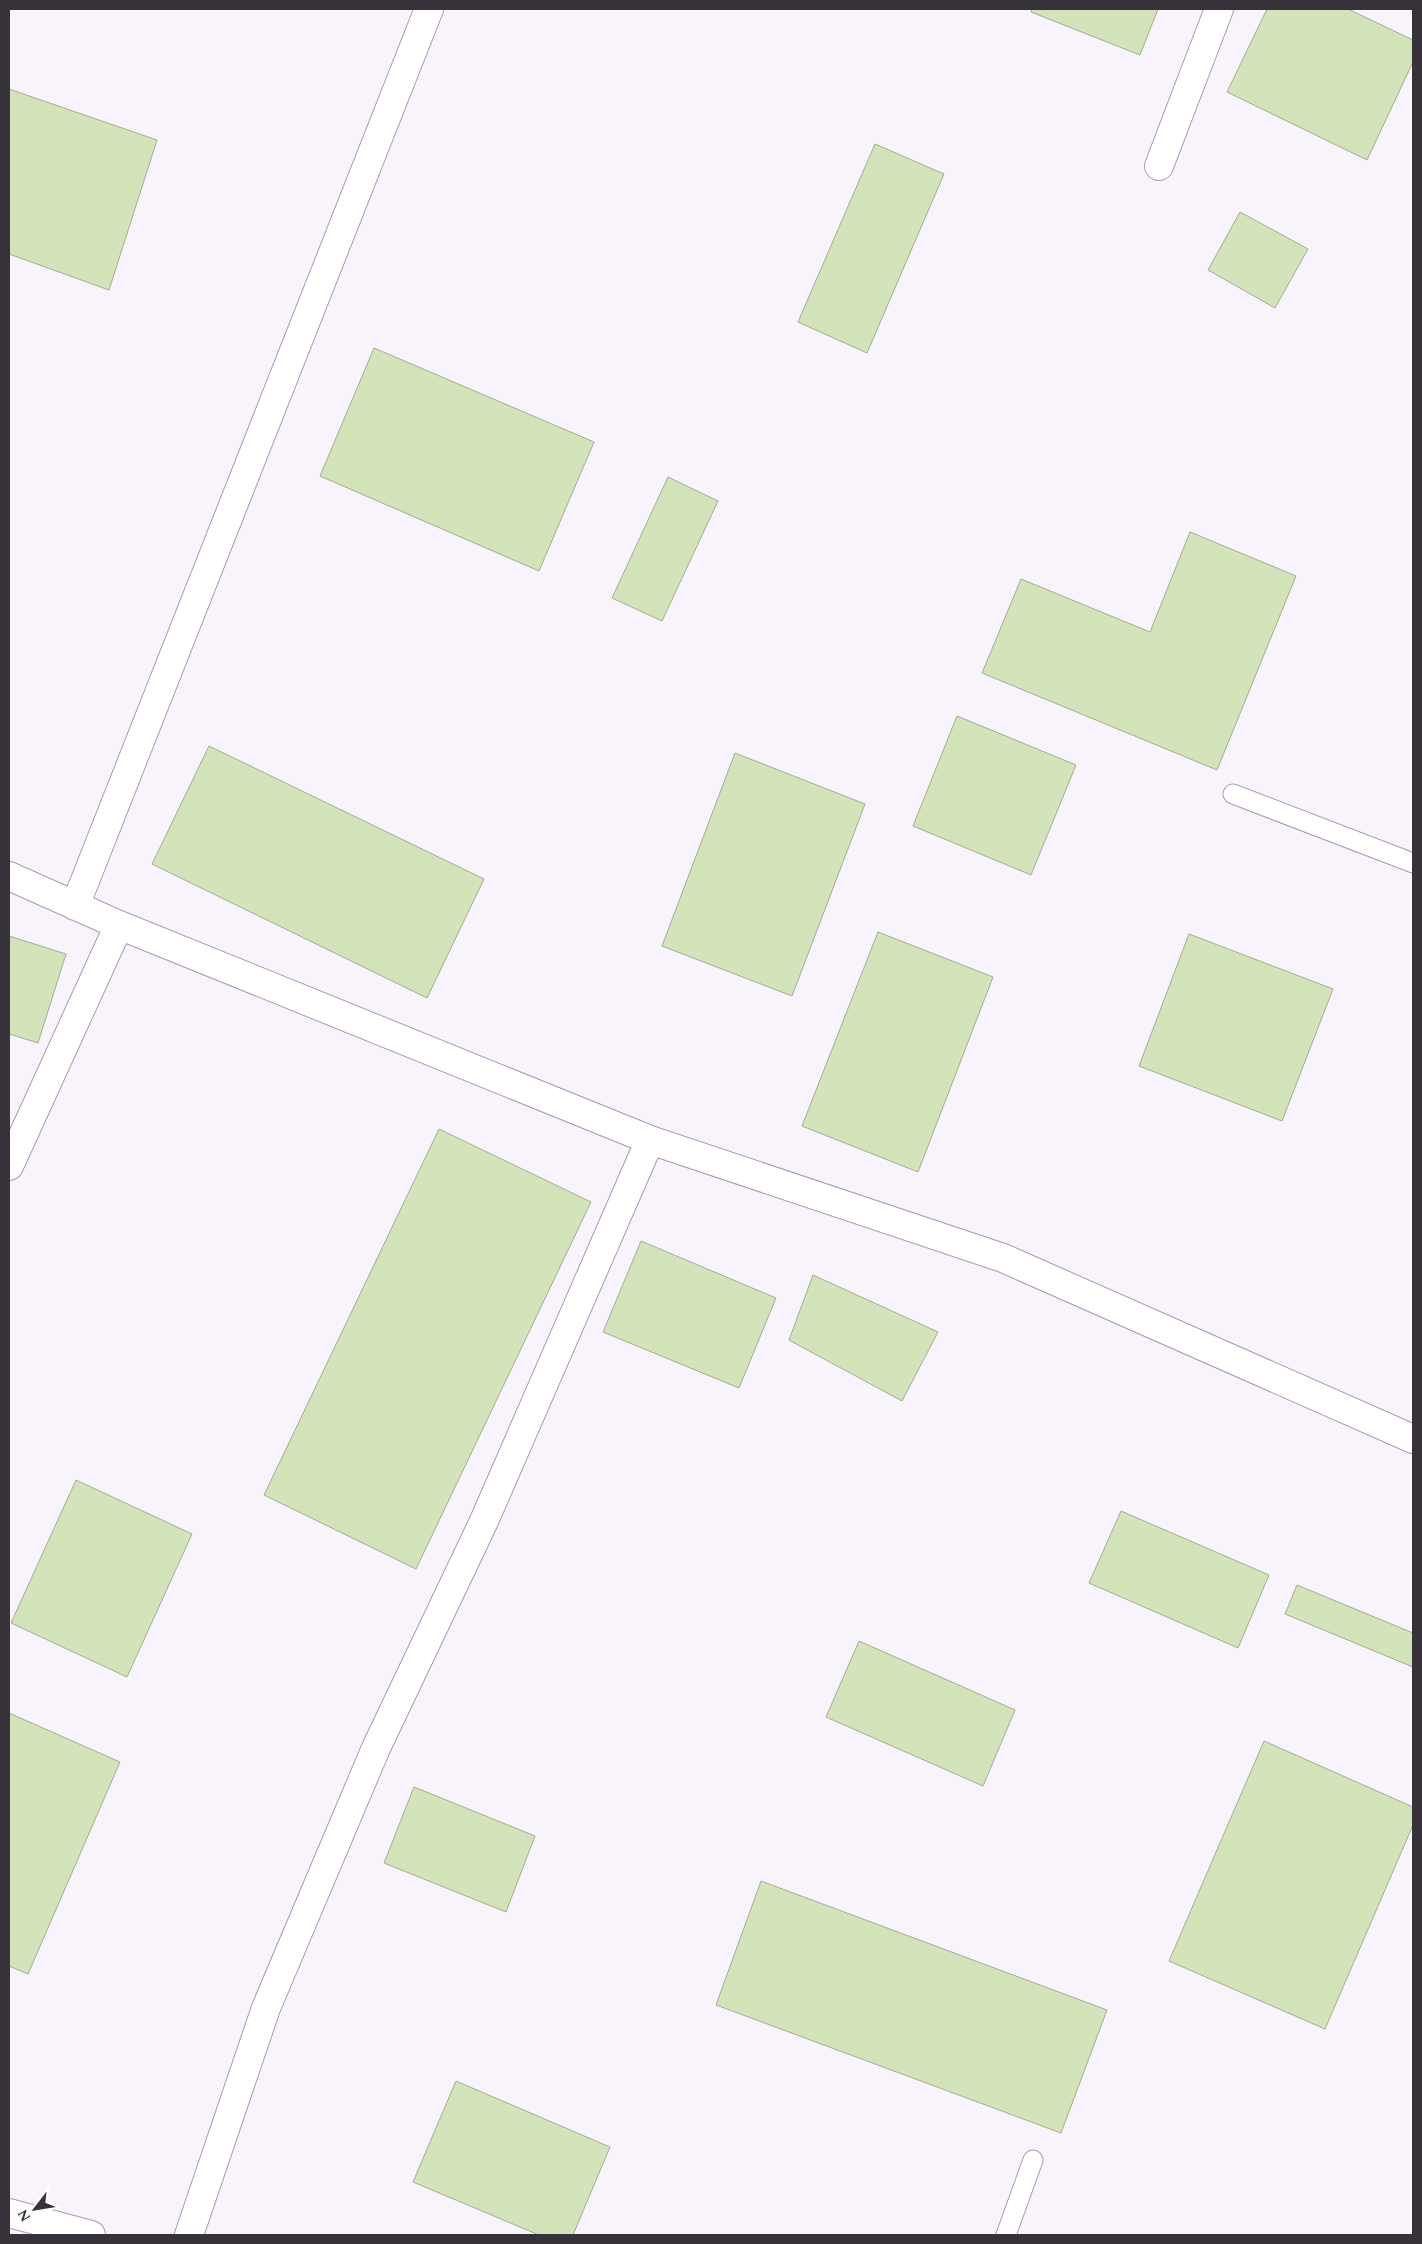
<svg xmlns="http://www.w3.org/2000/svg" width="1422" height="2244" font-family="Spectral,serif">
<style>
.building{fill:#d4e4ba;stroke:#a3ac95}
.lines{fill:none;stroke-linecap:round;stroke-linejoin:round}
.service-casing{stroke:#a99bb0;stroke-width:21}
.minor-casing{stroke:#a99bb0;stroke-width:30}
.service{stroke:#fff;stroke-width:19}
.minor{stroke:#fff;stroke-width:28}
</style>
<rect width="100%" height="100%" fill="#f9f3fc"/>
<path class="building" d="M1032 9H1158L1140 55 1031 12Z
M1267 9H1348L1413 40V62L1367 160 1227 92Z
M9 89 157 140 109 290 9 254Z
M875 144 944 174 867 353 798 322Z
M1240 212 1308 249 1275 308 1208 270Z
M374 348 594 442 539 571 320 476Z
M668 477 718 501 662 621 612 598Z
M1190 532 1296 576 1217 770 982 673 1021 579 1150 632Z
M957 716 1076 765 1031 875 913 826Z
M209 746 484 879 427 998 152 864Z
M735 753 865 804 792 996 662 946Z
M878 932 993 977 918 1172 802 1126Z
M1189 934 1333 989 1282 1121 1139 1066Z
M9 936 66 954 38 1043 9 1034Z
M439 1129 591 1202 416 1569 264 1495Z
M641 1241 776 1298 739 1388 603 1332Z
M813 1275 938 1332 902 1401 789 1340Z
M76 1480 192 1534 127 1677 11 1623Z
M1121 1511 1269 1575 1238 1648 1089 1583Z
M1297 1585 1413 1633V1667L1285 1614Z
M859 1641 1015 1710 983 1786 826 1717Z
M9 1713 120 1762 28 1974 9 1966Z
M1264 1741 1413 1807V1825L1325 2029 1169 1961Z
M414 1787 535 1836 506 1912 384 1863Z
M761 1881 1107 2010 1061 2133 716 2005Z
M456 2081 610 2147 573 2235H539L413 2182Z"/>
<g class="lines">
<defs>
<path id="service" d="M1233 794 1413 863
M1006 2235 1033 2160"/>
<path id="minor" d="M1159 166 1219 9
M9 876 119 925 650 1140 1003 1258 1413 1439
M75 906 429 9
M9 1166 119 925
M9 2213 91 2235
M189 2235 266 2008 376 1748 484 1521 650 1140"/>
</defs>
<use href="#service" class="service-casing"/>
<use href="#minor" class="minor-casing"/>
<use href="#service" class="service"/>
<use href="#minor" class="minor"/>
</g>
<rect width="1422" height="2244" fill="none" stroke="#37313a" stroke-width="20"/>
<g transform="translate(35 2209) rotate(239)" stroke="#ffffff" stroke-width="4" paint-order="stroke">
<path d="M0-4L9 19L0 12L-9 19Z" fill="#37313a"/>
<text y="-8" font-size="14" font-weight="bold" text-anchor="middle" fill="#37313a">N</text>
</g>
</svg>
